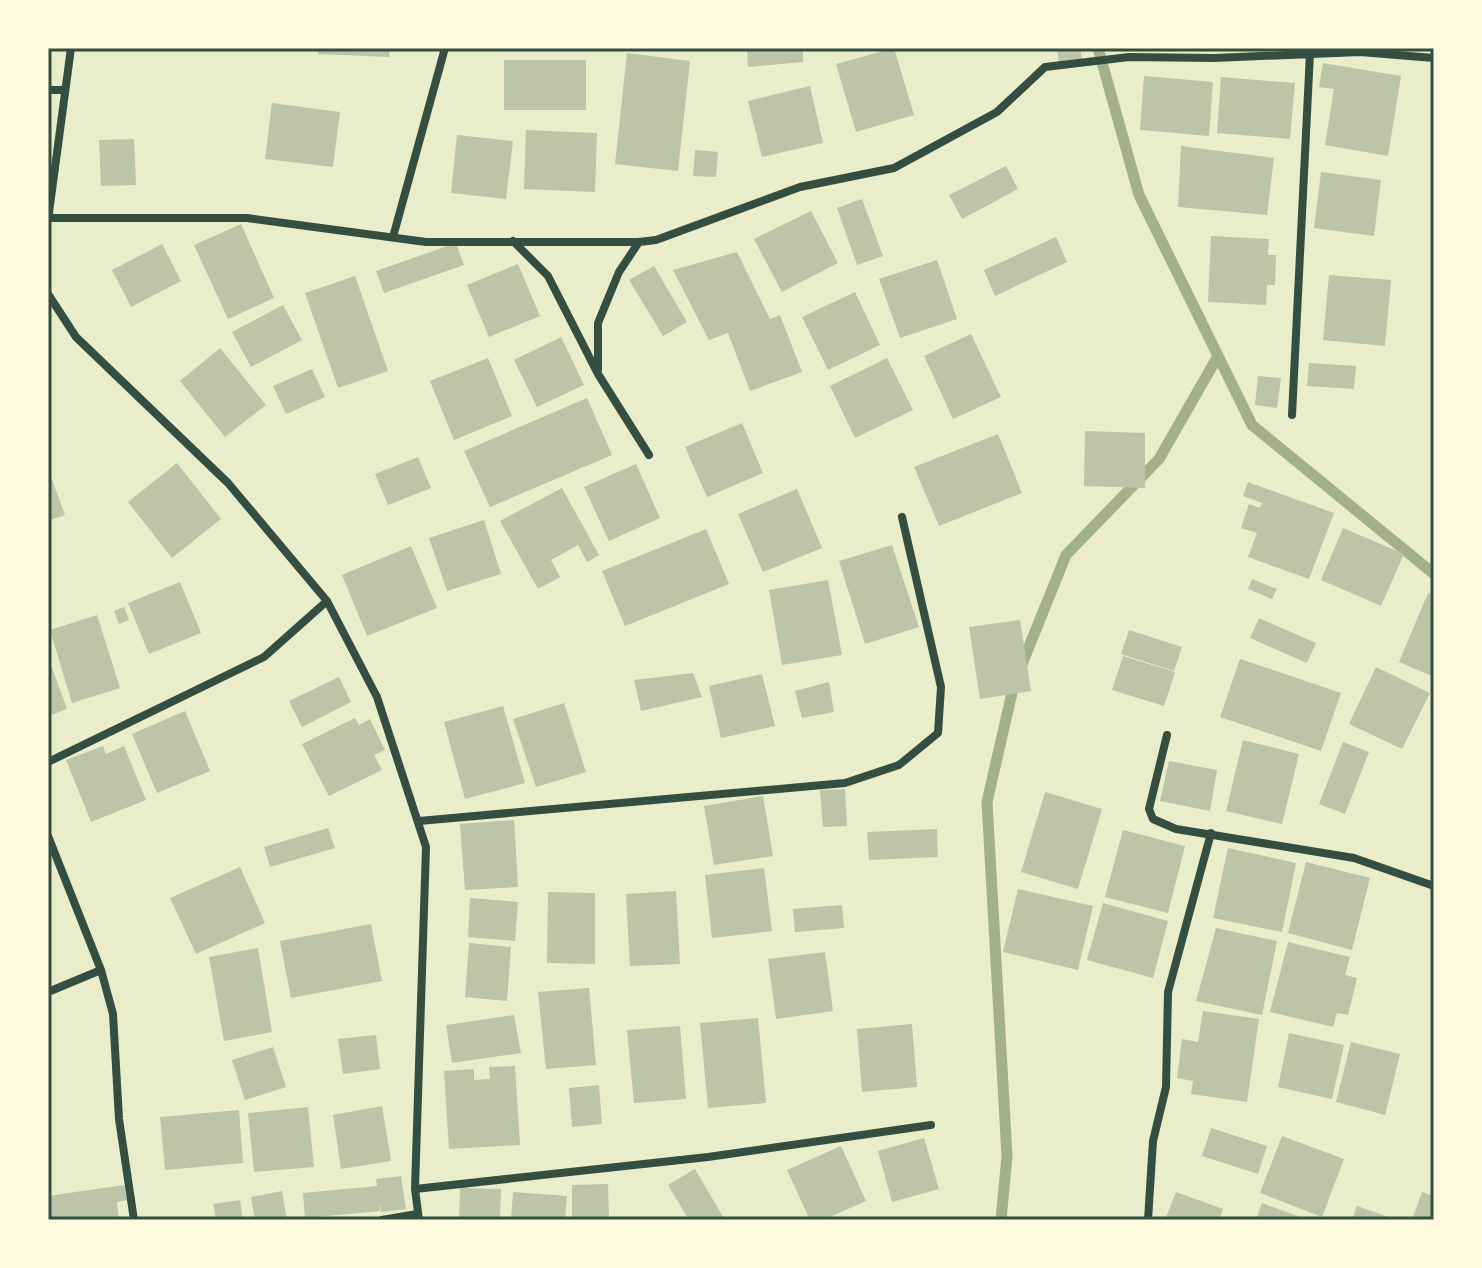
<svg xmlns="http://www.w3.org/2000/svg" width="1482" height="1268" font-family="'PT Sans',sans-serif">
<style>
.lines{fill:none;stroke-linecap:round;stroke-linejoin:round}
.stream{stroke:#a3b18a;stroke-width:11}
.building{fill:#bcc5a7}
.minor{stroke:#344e41;stroke-width:8}
.neatline{fill:none;stroke:#344e41;stroke-width:3}
</style>
<rect width="100%" height="100%" fill="#e9edc9"/>
<g class="lines">
<path class="stream" d="M1098 48 1139 195 1252 425 1434 574
M1001 1220 1007 1156 987 802 1014 684 1066 555 1159 459 1218 356"/>
</g>
<path class="building" d="M318 48H390L389 57 318 54Z
M747 48H803V62L748 67Z
M894 48 914 115 856 132 836 64Z
M1057 48H1080L1082 59 1059 63Z
M627 53 690 61 678 171 615 164Z
M504 60H586V110H504Z
M1323 63 1401 76 1388 156 1325 145 1334 89 1319 87Z
M1144 76 1213 82 1209 136 1140 130Z
M1221 77 1295 83 1290 139 1217 133Z
M810 86 823 143 762 157 748 101Z
M272 103 340 112 333 167 265 159Z
M526 130 597 133 595 192 524 189Z
M457 135 513 141 506 199 451 193Z
M134 139 136 185 101 186 99 140Z
M1181 146 1274 158 1267 215 1178 207Z
M695 150 718 152 716 177 693 176Z
M1006 166 1018 189 962 219 949 195Z
M1321 172 1381 180 1374 236 1314 228Z
M862 199 883 256 857 265 837 208Z
M811 211 838 263 782 292 754 239Z
M241 224 274 298 228 319 194 245Z
M1211 236 1269 239 1268 255H1276L1275 285H1267L1266 305 1208 302Z
M1056 237 1067 262 995 296 984 270Z
M456 243 464 265 384 293 376 271Z
M162 244 181 281 131 307 112 270Z
M737 252 770 319 780 315 802 372 750 391 728 333 709 340 673 270Z
M937 260 957 319 900 338 879 279Z
M518 264 540 316 489 337 467 285Z
M654 266 687 322 663 336 629 280Z
M1329 275 1391 280 1385 346 1323 340Z
M355 276 388 371 338 388 305 293Z
M855 292 880 345 828 370 802 317Z
M283 305 302 340 251 367 232 332Z
M971 334 1001 397 953 419 924 356Z
M561 337 584 385 537 407 514 360Z
M220 348 266 405 225 437 180 381Z
M488 358 512 416 454 440 430 381Z
M887 358 913 410 855 438 830 386Z
M1309 363 1356 366 1354 389 1307 386Z
M312 369 325 397 286 414 273 386Z
M1258 376 1281 378 1277 408 1255 405Z
M587 398 612 455 490 507 464 451Z
M742 423 763 473 707 497 685 447Z
M1085 431 1145 433V488L1084 486Z
M998 434 1022 493 939 526 914 467Z
M418 457 431 488 388 505 375 474Z
M177 463 221 519 172 558 128 502Z
M636 464 660 518 609 541 584 487Z
M48 469 65 515 48 521Z
M1248 482 1334 513 1309 579 1248 557 1257 533 1241 528 1249 504 1260 508 1262 503 1243 496Z
M562 488 599 555 587 562 578 545 551 560 560 577 538 589 500 521Z
M797 489 822 548 763 572 738 514Z
M484 520 501 574 447 591 429 538Z
M1343 528 1404 554 1381 606 1321 580Z
M706 529 729 584 625 626 602 571Z
M892 545 919 627 865 644 839 561Z
M411 546 437 608 367 636 342 575Z
M1252 579 1277 589 1272 599 1248 589Z
M828 580 842 655 782 665 769 590Z
M180 582 201 633 149 654 128 603Z
M1428 593 1434 595V677L1399 662Z
M124 607 129 620 119 624 114 611Z
M97 615 120 688 72 703 50 630Z
M1259 618 1316 643 1307 663 1250 638Z
M1020 620 1031 691 980 699 969 627Z
M1129 630 1182 647 1174 671 1121 654Z
M1123 656 1175 672 1164 706 1112 690Z
M48 657 67 709 48 716Z
M1240 659 1341 693 1321 751 1220 717Z
M1376 667 1430 693 1402 749 1349 724Z
M693 673 702 697 641 711 634 680Z
M762 674 775 726 721 738 709 686Z
M339 677 351 702 302 727 289 701Z
M829 682 834 712 802 718 795 691Z
M564 703 586 772 536 787 513 719Z
M503 706 525 783 465 799 444 722Z
M185 711 210 771 157 793 132 734Z
M355 718 359 725 370 719 385 750 374 755 382 770 329 796 302 744Z
M1243 740 1299 754 1282 824 1226 811Z
M1343 742 1369 752 1345 814 1319 804Z
M103 746 106 754 124 746 146 800 91 822 66 760Z
M1169 761 1217 770 1210 811 1160 801Z
M845 789 847 826 823 827 820 790Z
M1045 792 1102 809 1078 889 1021 872Z
M763 796 773 856 714 865 704 806Z
M514 820 518 887 465 890 460 824Z
M328 828 335 848 270 867 264 847Z
M937 829 938 857 869 860 867 832Z
M1123 830 1185 846 1168 913 1105 897Z
M1228 848 1296 863 1282 932 1213 918Z
M1306 862 1370 878 1352 950 1288 933Z
M240 867 265 923 196 954 170 898Z
M764 868 772 931 712 938 705 875Z
M1018 889 1093 906 1078 970 1003 952Z
M676 891 680 964 630 966 626 894Z
M548 892 595 893V964L547 963Z
M470 898 518 902 515 941 468 937Z
M1103 903 1168 921 1153 978 1087 960Z
M842 905 844 928 795 932 793 909Z
M371 924 382 981 291 998 280 941Z
M1216 928 1277 941 1262 1015 1196 1001Z
M1288 942 1350 957 1345 975 1357 978 1348 1015 1337 1013 1333 1027 1270 1012Z
M469 943 511 947 507 1001 465 997Z
M258 948 272 1032 224 1041 209 957Z
M825 952 833 1011 776 1019 768 959Z
M589 988 596 1065 546 1069 538 992Z
M1203 1011 1259 1019 1247 1102 1191 1094 1193 1081 1177 1078 1182 1039 1198 1042Z
M514 1015 521 1053 452 1063 446 1025Z
M758 1018 766 1103 708 1108 700 1023Z
M912 1024 917 1087 862 1092 857 1029Z
M680 1026 686 1099 634 1103 627 1030Z
M1289 1033 1344 1045 1332 1099 1278 1087Z
M376 1035 380 1069 343 1074 338 1039Z
M1351 1042 1400 1054 1385 1115 1336 1102Z
M273 1047 286 1087 245 1100 232 1060Z
M515 1066 520 1145 449 1149 444 1071 474 1069V1080L490 1079 489 1067Z
M599 1085 602 1124 572 1127 569 1088Z
M382 1106 391 1161 341 1169 333 1115Z
M308 1107 314 1167 254 1172 248 1113Z
M239 1110 243 1163 165 1170 160 1117Z
M1211 1128 1267 1146 1258 1174 1202 1156Z
M1282 1136 1344 1159 1322 1217 1260 1193Z
M924 1138 939 1189 892 1202 878 1151Z
M841 1146 866 1201 823 1220H810L787 1170Z
M695 1169 725 1220H689L668 1185Z
M401 1176 406 1209 381 1212 379 1201 380 1211 305 1218 303 1193 377 1186 376 1179Z
M608 1184 609 1220H572V1185Z
M124 1185 127 1200 117 1202 119 1220H48V1196Z
M460 1188 501 1189 500 1220H459Z
M282 1191 287 1220H255L251 1197Z
M513 1192 567 1196 565 1220H511Z
M1176 1192 1223 1209 1219 1220H1165Z
M1422 1192 1434 1196V1220H1412Z
M240 1200 243 1220H216L213 1204Z
M1262 1203 1308 1220H1256Z
M1357 1206 1397 1220H1352Z"/>
<g class="lines">
<path class="minor" d="M48 90H65
M48 218H247L426 242H639L656 240 800 187 894 168 997 112 1045 67 1129 57 1214 58 1360 52 1434 58
M48 220 71 48
M393 237 445 48
M513 241 548 276 598 374 649 455
M48 294 76 337 228 483 327 601 377 697 426 847 415 1189 419 1220
M598 370V323L619 272 639 242
M1292 415 1310 53
M1167 735 1149 809 1153 819 1176 829 1354 858 1434 886
M48 762 264 657 327 601
M419 821 845 783 899 765 938 733 941 687 902 517
M48 836 101 970 113 1014 119 1119 134 1220
M48 992 101 970
M415 1189 708 1157 931 1125
M382 1220 417 1214
M1148 1220 1153 1141 1166 1087 1168 992 1211 833"/>
</g>
<rect width="1482" height="1268" fill="none" stroke="#fefae0" stroke-width="100"/>
<rect x="50" y="50" width="1382" height="1168" class="neatline"/>
</svg>
